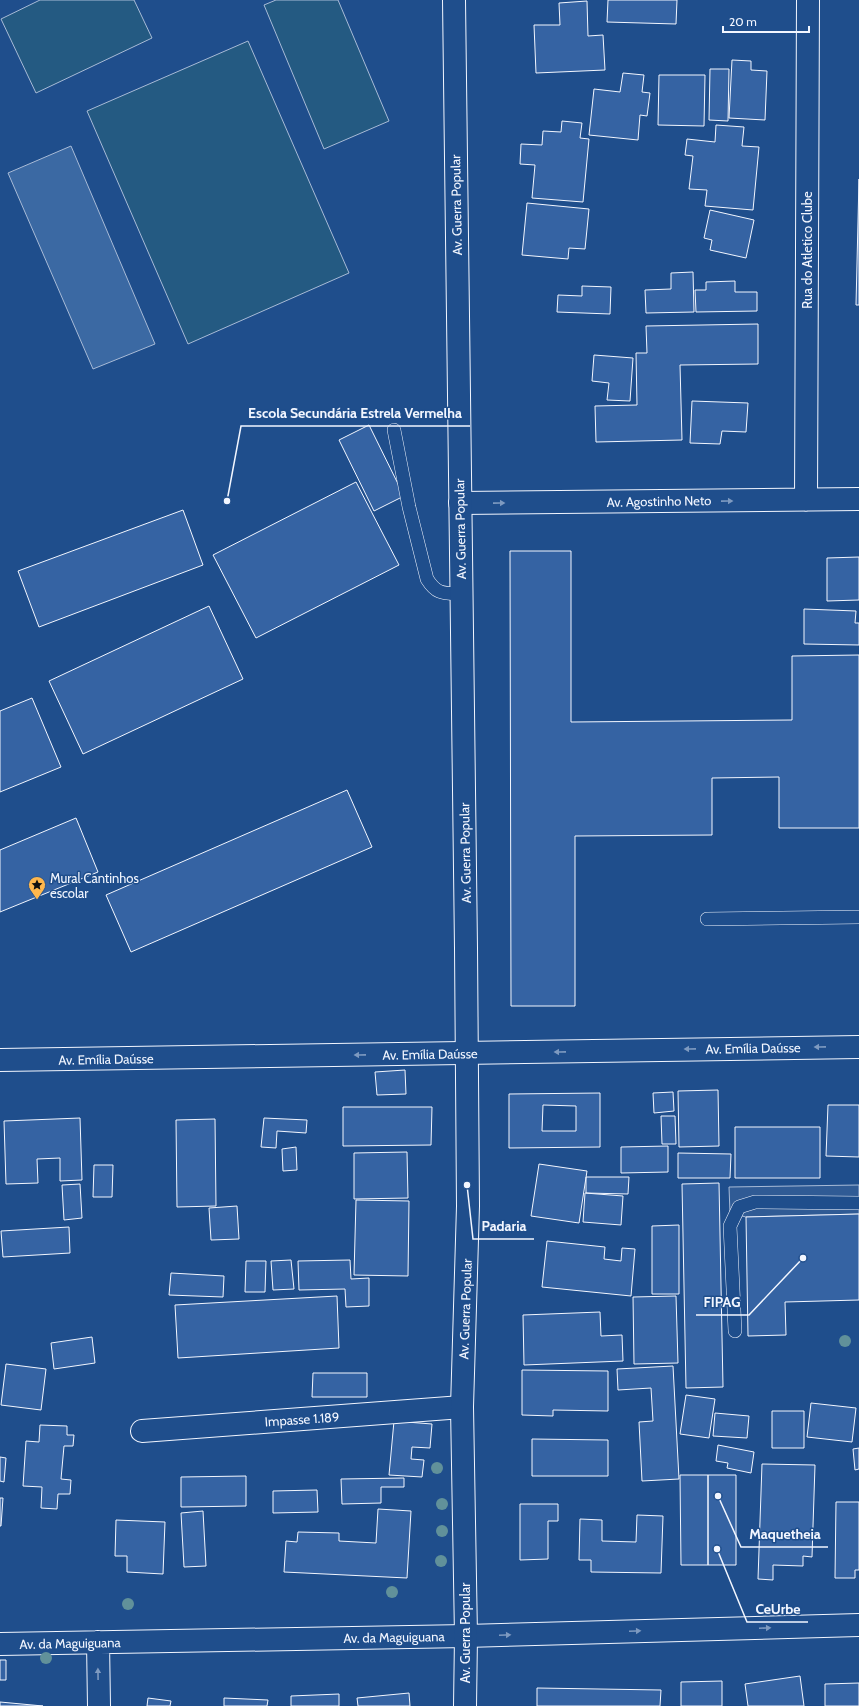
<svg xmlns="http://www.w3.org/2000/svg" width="859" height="1706" font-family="Cabin,sans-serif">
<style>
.green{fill:#245a82;stroke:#a8bbd7}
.parking{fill:#305b95;stroke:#a8bbd7}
.water{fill:#3b69a3;stroke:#a8bbd7}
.building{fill:#3563a3;stroke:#f2f6ff;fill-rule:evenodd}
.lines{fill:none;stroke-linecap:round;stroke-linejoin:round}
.service-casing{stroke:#f2f6ff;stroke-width:14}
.minor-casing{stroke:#f2f6ff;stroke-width:24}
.secondary-casing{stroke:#f2f6ff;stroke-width:24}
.service{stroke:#1f4e8c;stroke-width:13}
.minor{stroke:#1f4e8c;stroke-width:22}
.secondary{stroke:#1f4e8c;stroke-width:22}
.tree{fill:#61919a}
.oneway{fill:#7e9ac0}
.labels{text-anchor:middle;stroke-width:3;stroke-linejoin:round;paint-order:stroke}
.street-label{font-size:13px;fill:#f2f6ff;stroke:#1f4e8c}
.poi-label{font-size:13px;fill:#f2f6ff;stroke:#1f4e8c;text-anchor:start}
.leader{fill:none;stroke:#f2f6ff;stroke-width:1.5}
.callout-dot{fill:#f2f6ff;stroke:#1f4e8c;stroke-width:1.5}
.callout-label{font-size:14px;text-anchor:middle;font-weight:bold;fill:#f2f6ff;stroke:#1f4e8c;stroke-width:3;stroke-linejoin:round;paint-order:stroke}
</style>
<rect width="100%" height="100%" fill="#1f4e8c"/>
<path class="green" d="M40 0H134L152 38 36 93 1 19Z
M276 0H338L389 121 324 149 264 5Z
M248 41 349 273 188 344 87 111Z"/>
<path class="parking" d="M859 1185V1214L746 1217 730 1213 729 1187Z"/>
<path class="water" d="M71 146 155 344 93 369 8 173Z"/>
<path class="building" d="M608 0H677L676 24 607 22Z
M587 1 588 36 603 35 605 70 536 73 534 25H560L559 3Z
M732 60 751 61V70L767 71 765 120 729 118Z
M710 69H729L728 121 709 120Z
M623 73 644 75 642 92 650 93 647 116 640 115 638 140 589 135 594 89 620 92Z
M659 75H705L704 126 658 125Z
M562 121 582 123 580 138 589 139 583 202 532 198 535 165 520 164 521 144 542 145 543 131 561 132Z
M716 125 744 127 742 146 759 147 753 210 705 206 707 190 689 189 693 156 685 155 687 139 715 142Z
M859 179V305H856Z
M527 203 589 209 585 249 569 248 568 259 522 255Z
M710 210 754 220 746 258 710 250 712 240 704 238Z
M693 272 694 312 646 313 645 290 671 289V273Z
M735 281V292H757V311L696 312 695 290H706V282Z
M582 286 611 287 610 314 557 312 558 295 582 296Z
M758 324V364L680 365 682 440 596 442 595 406 637 405 636 353H647L646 326Z
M594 355 633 358 630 401 607 400 609 383 592 381Z
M692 401 748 403 746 432 722 431 720 444 690 443Z
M369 425 404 496 374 511 339 440Z
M356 482 399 565 256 638 213 555Z
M183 510 203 565 39 627 18 571Z
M510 551H571V722L792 720V656L859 655V828H779V777L712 778V835L575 836V1006H511Z
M859 557V600L827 601V558Z
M209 606 243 679 83 754 49 681Z
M804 609 856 611 855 623H859V645L804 644Z
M32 698 61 767 0 792V711Z
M347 790 372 847 131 952 106 895Z
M76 818 98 872 0 912V850Z
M405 1070 406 1094 377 1095 375 1072Z
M718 1090 719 1146 679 1147 678 1091Z
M673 1092 674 1111 654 1113 653 1093Z
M600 1093V1147L509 1148V1094ZM543 1105 576 1106V1131H542Z
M828 1105H859V1157L826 1156Z
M343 1107H432L431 1145 343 1146Z
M661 1116H675L676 1144H662Z
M80 1118 82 1180 60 1181V1158L37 1159 38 1183 6 1184 4 1121Z
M264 1118 307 1120 306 1133 277 1131 276 1148 261 1147Z
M215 1119 216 1206 177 1207 176 1120Z
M735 1127H820V1178H735Z
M668 1146V1172L621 1173V1147Z
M296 1147 297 1170 283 1171 282 1149Z
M407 1152 408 1198 354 1199V1153Z
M678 1153 731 1154 730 1178H678Z
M539 1164 587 1171 579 1223 531 1216Z
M94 1165H113L112 1197H93Z
M586 1177H629L628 1194 586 1193Z
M719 1183 723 1387 686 1388 682 1184Z
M80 1184 82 1218 64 1220 62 1185Z
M585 1193 623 1196 621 1225 583 1222Z
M356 1200 409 1201 408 1276 354 1275Z
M237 1206 239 1239 211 1240 209 1208Z
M859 1214V1300L785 1302 786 1335 748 1336 746 1217Z
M679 1225V1294H652V1226Z
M69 1227 70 1253 3 1257 1 1231Z
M547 1241 605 1247 604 1259 621 1261 622 1248 635 1249 631 1296 542 1287Z
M291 1260 294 1289 273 1290 271 1261Z
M350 1260 351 1279 369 1278V1306L346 1307 345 1289 299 1290 298 1261Z
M246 1261H266L265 1292H245Z
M171 1273 224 1276 223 1297 169 1295Z
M337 1296 339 1348 178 1358 175 1305Z
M676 1296 678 1363 634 1364 633 1297Z
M600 1312 601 1336 622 1335 623 1361 524 1365 523 1315Z
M92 1337 95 1363 54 1369 51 1343Z
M6 1364 46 1369 41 1410 1 1405Z
M673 1366 679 1479 642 1481 639 1422 653 1421 651 1388 618 1390 617 1369Z
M522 1370 608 1371V1411L553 1410V1416L522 1415Z
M313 1373H367V1397H312Z
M686 1395 715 1399 709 1438 680 1434Z
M811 1403 856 1408 852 1442 807 1437Z
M772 1411H804V1448H772Z
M715 1413 749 1416 747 1438 713 1436Z
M394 1421 432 1424 430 1448 412 1447 411 1459 424 1460 422 1477 389 1475Z
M40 1425 67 1426V1435H74L73 1446H64L61 1479 71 1480 70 1494H58L57 1509 41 1508 42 1487 23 1486 26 1441 39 1442Z
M532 1439 608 1440V1476H532Z
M718 1445 754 1452 751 1473 727 1468 728 1463 716 1461Z
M859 1448V1469L855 1470 853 1449Z
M0 1457 6 1458 4 1482 0 1481Z
M762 1464 815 1465 812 1557 803 1556V1566L773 1565V1580L758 1579Z
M680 1475H708V1565H681Z
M708 1475H736V1565H708Z
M246 1476V1506L181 1507V1477Z
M404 1478V1487H381V1503L342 1504 341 1479Z
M317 1490 318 1512 273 1513V1491Z
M0 1498H3L1 1526H0Z
M836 1502H859V1570H855V1578H835Z
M520 1504H558V1521H548V1559L520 1560Z
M378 1509 411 1511 407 1578 284 1572 286 1541 297 1542 298 1532 339 1533V1541L376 1543Z
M203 1511 206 1566 184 1567 181 1513Z
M637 1515 663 1516 661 1573 591 1572V1560H579L580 1519 602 1520V1541L636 1542Z
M116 1520 165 1522 163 1574 127 1572V1556H115Z
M0 1660H6V1680H0Z
M800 1676 804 1706H748L745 1684Z
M722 1681V1706H681V1682Z
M859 1683V1706H825V1684Z
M537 1688 661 1690 660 1706H537Z
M409 1693 410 1706H358L357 1698Z
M339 1694V1706H291V1696Z
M148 1698 171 1701 170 1706H147Z
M224 1698 268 1700 267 1706H224Z
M0 1702 43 1706H0Z"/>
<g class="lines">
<defs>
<path id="service" d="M394 430 409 507 427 579C437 595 444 593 461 594
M707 919 859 917
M735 1331 730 1226 739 1207 755 1202 859 1203"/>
<path id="minor" d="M806 500 808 0
M460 503 859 499
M0 1060 859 1047
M142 1431 462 1407
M98 1642 99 1706
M0 1644 466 1636 859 1625"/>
<path id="secondary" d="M454 0 466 948 468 1206 462 1407 466 1636 465 1706"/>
</defs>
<use href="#service" class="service-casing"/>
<use href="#minor" class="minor-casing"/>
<use href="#secondary" class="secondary-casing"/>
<use href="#service" class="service"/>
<use href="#minor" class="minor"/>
<use href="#secondary" class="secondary"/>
</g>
<g class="tree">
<circle cx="845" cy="1341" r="6"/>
<circle cx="437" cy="1468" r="6"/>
<circle cx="442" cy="1504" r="6"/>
<circle cx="442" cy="1531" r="6"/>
<circle cx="441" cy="1561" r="6"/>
<circle cx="392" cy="1592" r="6"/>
<circle cx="128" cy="1604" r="6"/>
<circle cx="46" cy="1658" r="6"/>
</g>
<defs><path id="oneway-solid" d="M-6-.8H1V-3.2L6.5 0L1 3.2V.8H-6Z"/></defs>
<g class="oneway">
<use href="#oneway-solid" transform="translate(727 501) rotate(-1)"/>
<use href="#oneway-solid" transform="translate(499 503) rotate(-1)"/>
<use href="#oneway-solid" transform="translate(820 1047) rotate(179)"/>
<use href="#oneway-solid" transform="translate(690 1049) rotate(179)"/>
<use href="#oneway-solid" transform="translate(560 1052) rotate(179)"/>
<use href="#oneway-solid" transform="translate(360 1055) rotate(179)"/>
<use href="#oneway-solid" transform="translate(765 1628) rotate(-2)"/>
<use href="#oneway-solid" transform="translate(635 1631) rotate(-2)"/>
<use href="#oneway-solid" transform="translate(505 1635) rotate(-2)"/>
<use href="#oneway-solid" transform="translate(98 1674) rotate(-91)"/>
</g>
<defs>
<symbol id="sight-pin" viewBox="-11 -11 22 30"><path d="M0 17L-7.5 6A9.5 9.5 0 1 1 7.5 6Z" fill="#ffb74d" stroke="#1f4e8c"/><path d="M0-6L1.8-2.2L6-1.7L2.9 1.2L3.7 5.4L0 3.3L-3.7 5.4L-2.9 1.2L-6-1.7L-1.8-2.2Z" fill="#111"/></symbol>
</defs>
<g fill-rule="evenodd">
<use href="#sight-pin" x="27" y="875" width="20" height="27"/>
</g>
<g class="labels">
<g class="street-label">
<text transform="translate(456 205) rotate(-91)" y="5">Av. Guerra Popular</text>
<text transform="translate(807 250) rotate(-90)" y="5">Rua do Atletico Clube</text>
<text transform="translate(659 501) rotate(-1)" y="5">Av. Agostinho Neto</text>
<text transform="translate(460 529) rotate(-91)" y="5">Av. Guerra Popular</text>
<text transform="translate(465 853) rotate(-91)" y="5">Av. Guerra Popular</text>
<text transform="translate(753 1048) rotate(-1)" y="5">Av. Emília Daússe</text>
<text transform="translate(430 1054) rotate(-1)" y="5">Av. Emília Daússe</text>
<text transform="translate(106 1059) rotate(-1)" y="5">Av. Emília Daússe</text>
<text transform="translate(465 1309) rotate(-88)" y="5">Av. Guerra Popular</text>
<text transform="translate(302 1419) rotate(-4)" y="5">Impasse 1.189</text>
<text transform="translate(465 1633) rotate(-90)" y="5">Av. Guerra Popular</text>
<text transform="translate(394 1637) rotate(-1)" y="5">Av. da Maguiguana</text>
<text transform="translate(70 1643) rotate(-1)" y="5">Av. da Maguiguana</text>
</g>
<g class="poi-label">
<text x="50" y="883">Mural Cantinhos<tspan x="50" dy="15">escolar</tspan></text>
</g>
</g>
<path class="leader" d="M227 501L241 426H470M467 1185L473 1239H534M803 1258L749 1315H696M718 1496L741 1547H828M717 1549L747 1622H808"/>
<g class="callout-dot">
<circle cx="227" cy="501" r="4"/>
<circle cx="467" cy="1185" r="4"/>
<circle cx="803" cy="1258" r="4"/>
<circle cx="718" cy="1496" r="4"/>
<circle cx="717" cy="1549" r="4"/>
</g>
<g class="callout-label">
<text x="355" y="418">Escola Secundária Estrela Vermelha</text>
<text x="504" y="1231">Padaria</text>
<text x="722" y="1307">FIPAG</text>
<text x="785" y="1539">Maquetheia</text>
<text x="778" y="1614">CeUrbe</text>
</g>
<path d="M723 26v6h86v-6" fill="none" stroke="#f2f6ff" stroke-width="2"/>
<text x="729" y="26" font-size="12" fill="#f2f6ff" stroke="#1f4e8c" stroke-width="3" paint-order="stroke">20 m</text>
</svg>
